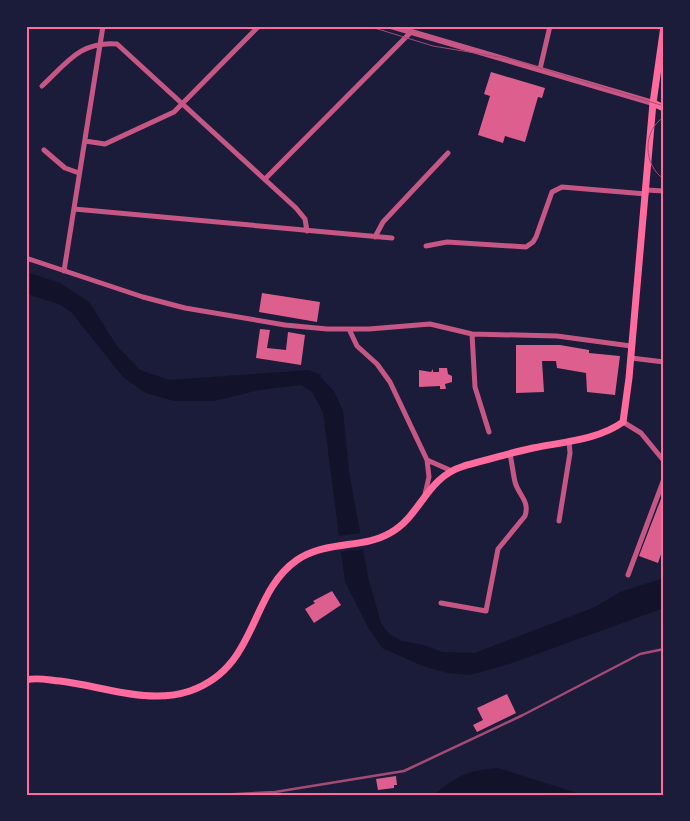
<svg xmlns="http://www.w3.org/2000/svg" width="690" height="821" font-family="Lato,sans-serif">
<style>
.water{fill:#12122b}
.pier{fill:#1b1b3a}
.building{fill:#dd5f8e}
.lines{fill:none;stroke-linecap:round;stroke-linejoin:round}
.minor{stroke:#c65784;stroke-width:5}
.tertiary{stroke:#c65784;stroke-width:6}
.secondary{stroke:#ff6b9d;stroke-width:7}
.tram{stroke:#a44b75;stroke-width:1}
.rail{stroke:#a44b75;stroke-width:2.5}
.neatline{fill:none;stroke:#ff6b9d;stroke-width:2}
</style>
<rect width="100%" height="100%" fill="#1b1b3a"/>
<path class="water" d="M26 272 60 283 89 302 117 346 140 370 169 380 308 370 321 375 320 377 334 391 343 411 349 471 368 577 381 623 389 634 402 641 423 645 443 652 475 653 595 607 620 592 664 578V608L509 664 470 675 448 673 423 666 382 648 368 627 345 582 323 412 312 392 301 385 259 390 214 401H174L146 393 123 377 72 313 59 304 26 294Z
M498 768 577 793 582 795H434C456 776 469 770 498 768Z"/>
<path class="pier" d="M362 533 365 549 339 552 336 536Z"/>
<path class="building" d="M491 72 545 88 542 98 538 97 525 142 505 136 503 143 478 135 490 96 484 94Z
M262 293 320 302 317 322 259 312Z
M260 329 270 330 267 348 286 350 288 332 305 335 301 365 256 358Z
M516 345H560L589 350V353L620 356 615 395 587 392 586 373 557 368 556 361H542L544 392 516 393Z
M439 368H447L448 374 452 376V382L445 384 446 389H440V386L419 387V370L431 372 433 369V372H439Z
M664 491V546L658 563 639 556Z
M332 591 341 605 314 623 305 609 315 603 313 601Z
M507 694 516 713 477 732 473 725 483 720 477 708Z
M396 776 397 785H394V788L378 790 376 779Z"/>
<g class="lines">
<path class="minor" d="M540 69 550 26
M42 86C67 63 80 41 117 44L296 208 305 219 307 231
M85 141 105 144 174 112 259 26
M44 150 65 168 79 173
M265 179 411 32
M646 190 664 191
M74 209 392 238
M375 237 383 222 448 153
M426 246 447 242 526 247 533 242 536 237 552 192 562 187 646 194
M26 258 143 297 185 308 285 325 327 329H369L430 324 472 334 557 336 631 346
M64 271 103 26
M349 329 357 346 377 364 390 382 427 460 429 477 425 494
M472 334 475 387 489 432
M631 358 664 362
M623 422 641 433 664 461
M427 460 452 471
M559 521 570 453 569 441
M628 575 664 479
M441 603 486 611 498 549 525 516C530 501 519 496 515 482 513 473 512 463 510 454"/>
<path class="tertiary" d="M391 26 653 103"/>
<path class="secondary" d="M653 103 664 108
M26 680C37 677 48 680 60 681 102 686 148 705 190 691 259 667 248 594 297 560 327 540 363 549 390 533 422 515 425 478 464 466 486 460 510 453 533 448 562 442 598 440 623 422L629 378 653 103 664 26"/>
<path class="tram" d="M368 26 433 46 511 59 664 106
M664 117C642 130 643 166 664 179"/>
<path class="rail" d="M218 795 275 792 404 771 523 715 640 654 664 649"/>
</g>
<rect width="690" height="821" fill="none" stroke="#1b1b3a" stroke-width="55"/>
<rect x="28" y="28" width="634" height="766" class="neatline"/>
</svg>
